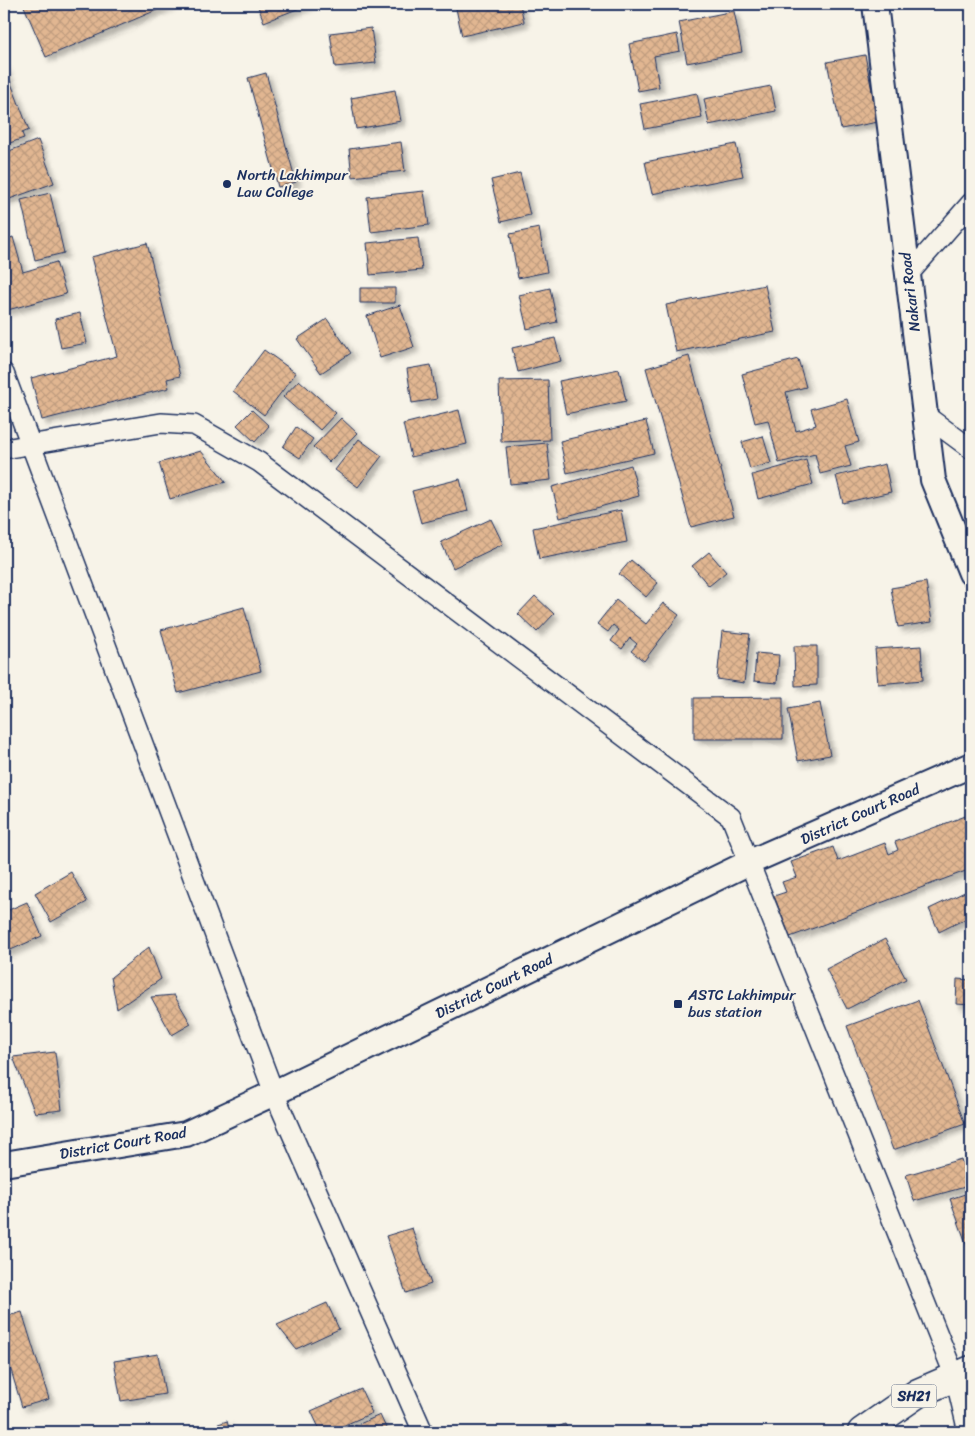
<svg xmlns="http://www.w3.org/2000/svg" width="975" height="1436" font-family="Sriracha,sans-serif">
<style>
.building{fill:url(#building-cross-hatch);stroke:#1b2f5e;filter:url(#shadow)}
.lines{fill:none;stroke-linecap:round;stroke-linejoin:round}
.minor-casing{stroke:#1b2f5e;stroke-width:22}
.tertiary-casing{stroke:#1b2f5e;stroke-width:28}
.primary-casing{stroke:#1b2f5e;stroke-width:31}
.minor{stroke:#f7f3e8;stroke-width:19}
.tertiary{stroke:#f7f3e8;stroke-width:24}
.primary{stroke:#f7f3e8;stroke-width:28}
.poi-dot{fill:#1b2f5e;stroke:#f7f3e8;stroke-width:2}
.labels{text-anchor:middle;stroke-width:4;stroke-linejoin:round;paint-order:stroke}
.shield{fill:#f7f3e8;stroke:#5d6a87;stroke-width:1}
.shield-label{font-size:14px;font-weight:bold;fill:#1b2f5e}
.poi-label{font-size:15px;fill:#1b2f5e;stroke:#f7f3e8;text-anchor:start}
.street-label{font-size:15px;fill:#1b2f5e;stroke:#f7f3e8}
</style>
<defs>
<pattern id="building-cross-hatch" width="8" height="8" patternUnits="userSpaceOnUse" patternTransform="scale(1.25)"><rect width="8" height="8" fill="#e1b691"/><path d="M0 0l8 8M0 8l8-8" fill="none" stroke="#c09d7f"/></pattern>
<filter id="shadow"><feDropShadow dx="4.5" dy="4.5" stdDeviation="2.5" flood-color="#0004"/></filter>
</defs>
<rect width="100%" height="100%" fill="#f7f3e8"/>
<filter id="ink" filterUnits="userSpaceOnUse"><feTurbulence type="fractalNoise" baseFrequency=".02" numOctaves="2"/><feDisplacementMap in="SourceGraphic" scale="10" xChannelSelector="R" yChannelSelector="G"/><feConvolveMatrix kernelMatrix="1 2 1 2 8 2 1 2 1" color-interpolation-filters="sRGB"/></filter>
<g filter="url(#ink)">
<path class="building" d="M23 4H171L46 57Z
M257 4H310L264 22Z
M455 4H520L524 22 462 36Z
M734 11 742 52 687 63 679 22Z
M371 28 376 63 335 67 330 33Z
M677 34 680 51 654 56 659 87 638 91 629 44Z
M865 55 878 122 841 129 827 62Z
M4 65 29 130 22 133 24 138 4 145Z
M266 73 296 182 278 187 248 78Z
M771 86 776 111 709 125 704 99Z
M395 90 401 121 356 129 351 98Z
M697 93 702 118 645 129 640 104Z
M38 140 54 183 4 201V153Z
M401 142 405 171 352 177 349 149Z
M736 144 743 176 652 194 645 162Z
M520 173 530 215 501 222 491 180Z
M424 191 429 225 371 232 367 197Z
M50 193 64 253 35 260 21 200Z
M539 228 547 272 518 278 510 234Z
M13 237 23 272 56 262 66 294 4 311V240Z
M418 238 422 270 370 275 367 243Z
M147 243 180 376 167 379 169 388 42 420 31 378 117 356 91 257Z
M765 285 775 332 676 352 666 305Z
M360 288H395V303H360Z
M550 288 557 322 527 329 519 295Z
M400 305 414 347 380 358 367 316Z
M80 313 87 343 61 348 55 319Z
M327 319 351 353 321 373 297 339Z
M555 338 561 361 518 372 512 348Z
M264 350 296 373 264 415 233 391Z
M689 356 734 516 691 527 646 368Z
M798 359 806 387 786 392 796 431 816 425 811 409 847 399 859 442 845 446 851 466 820 474 815 454 779 463 768 420 755 423 742 374Z
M431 365 437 399 412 403 407 369Z
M619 369 626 401 566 414 559 381Z
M299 380 336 413 320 430 283 397Z
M548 380 550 440 501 442 499 381Z
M252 410 269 426 255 442 237 425Z
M459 410 467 444 411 457 403 424Z
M341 418 357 433 329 462 313 447Z
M646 421 654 453 567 473 560 441Z
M296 427 313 439 300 458 283 447Z
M763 436 771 463 750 469 742 442Z
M359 439 382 456 358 487 335 470Z
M547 443 551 480 510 484 506 447Z
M201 451 226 482 170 499 159 463Z
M806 460 813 484 758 499 752 475Z
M885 464 891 492 843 503 836 476Z
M631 465 639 496 560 518 552 487Z
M460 479 468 511 421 523 412 491Z
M621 510 627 542 539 559 533 528Z
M491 519 503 544 453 568 441 542Z
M709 552 726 572 709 586 692 566Z
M631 560 658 583 646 597 619 574Z
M926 582 932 622 898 627 891 588Z
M535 596 554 614 537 632 518 614Z
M616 600 646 624 663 603 679 615 644 661 631 651 637 644 630 638 622 649 611 641 619 630 613 625 608 632 597 624Z
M244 607 261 671 178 693 161 630Z
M722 631 750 634 744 683 717 679Z
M794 646H817V685L795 686Z
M921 646 923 680 878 684 875 649Z
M756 653 779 655 777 683 754 681Z
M783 697V739H694V698Z
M820 703 830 755 798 761 788 709Z
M971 814V869L790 937 774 896 786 892 782 882 797 877 791 862 833 847 838 861 885 843 889 854 898 850 895 842Z
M71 872 87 902 51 922 35 893Z
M969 890 971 896V916L939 932 929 909Z
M27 902 42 936 4 953V912Z
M885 939 906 979 847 1009 826 969Z
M149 947 161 979 117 1009 111 977Z
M957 979 971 980V1005L956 1004Z
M174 995 191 1024 172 1035 151 997Z
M918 1000 965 1124 893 1150 847 1026Z
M55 1052 62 1110 35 1113 13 1057Z
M961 1159 969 1186 914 1201 906 1175Z
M971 1192V1257L950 1199Z
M412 1228 431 1284 406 1293 386 1236Z
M327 1303 339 1329 296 1349 277 1325Z
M22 1312 49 1399 22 1407 4 1347V1317Z
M158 1354 165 1394 121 1401 114 1361Z
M361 1389 372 1413 329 1432H321L311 1411Z
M380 1415 388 1432H341Z
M227 1421 230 1432H195Z
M565 1424 569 1432H546Z"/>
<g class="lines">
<defs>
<path id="minor" d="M908 275 971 203
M4 373 274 1093 423 1432
M925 415 971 449
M4 449 161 423 194 425 259 462 731 817 955 1377 968 1432"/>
<path id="tertiary" d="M875 4 933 480 971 573
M4 1164 186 1134 274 1093 750 862 971 765"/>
<path id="primary" d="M862 1432 918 1393 971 1370"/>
</defs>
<use href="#minor" class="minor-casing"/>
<use href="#tertiary" class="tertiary-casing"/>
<use href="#primary" class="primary-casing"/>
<use href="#minor" class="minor"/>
<use href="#tertiary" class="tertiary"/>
<use href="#primary" class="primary"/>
</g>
</g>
<g class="poi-dot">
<circle cx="227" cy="184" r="5"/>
<rect x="673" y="999" width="10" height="10" rx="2.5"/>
</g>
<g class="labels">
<rect class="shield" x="891.5" y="1384.5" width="45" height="23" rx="4"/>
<g class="shield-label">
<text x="914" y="1401">SH21</text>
</g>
<g class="poi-label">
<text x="237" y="180">North Lakhimpur<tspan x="237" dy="17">Law College</tspan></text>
<text x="688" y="1000">ASTC Lakhimpur<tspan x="688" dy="17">bus station</tspan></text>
</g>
<g class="street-label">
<text transform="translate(910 292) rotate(-97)" y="5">Nakari Road</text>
<text transform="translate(860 814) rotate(-24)" y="5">District Court Road</text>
<text transform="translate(494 986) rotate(-26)" y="5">District Court Road</text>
<text transform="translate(123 1143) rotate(-10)" y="5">District Court Road</text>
</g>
</g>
<rect width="975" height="1436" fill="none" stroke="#f7f3e8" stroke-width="20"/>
<rect x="10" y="10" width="955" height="1416" fill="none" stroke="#1b2f5e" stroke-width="2" filter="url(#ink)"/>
</svg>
